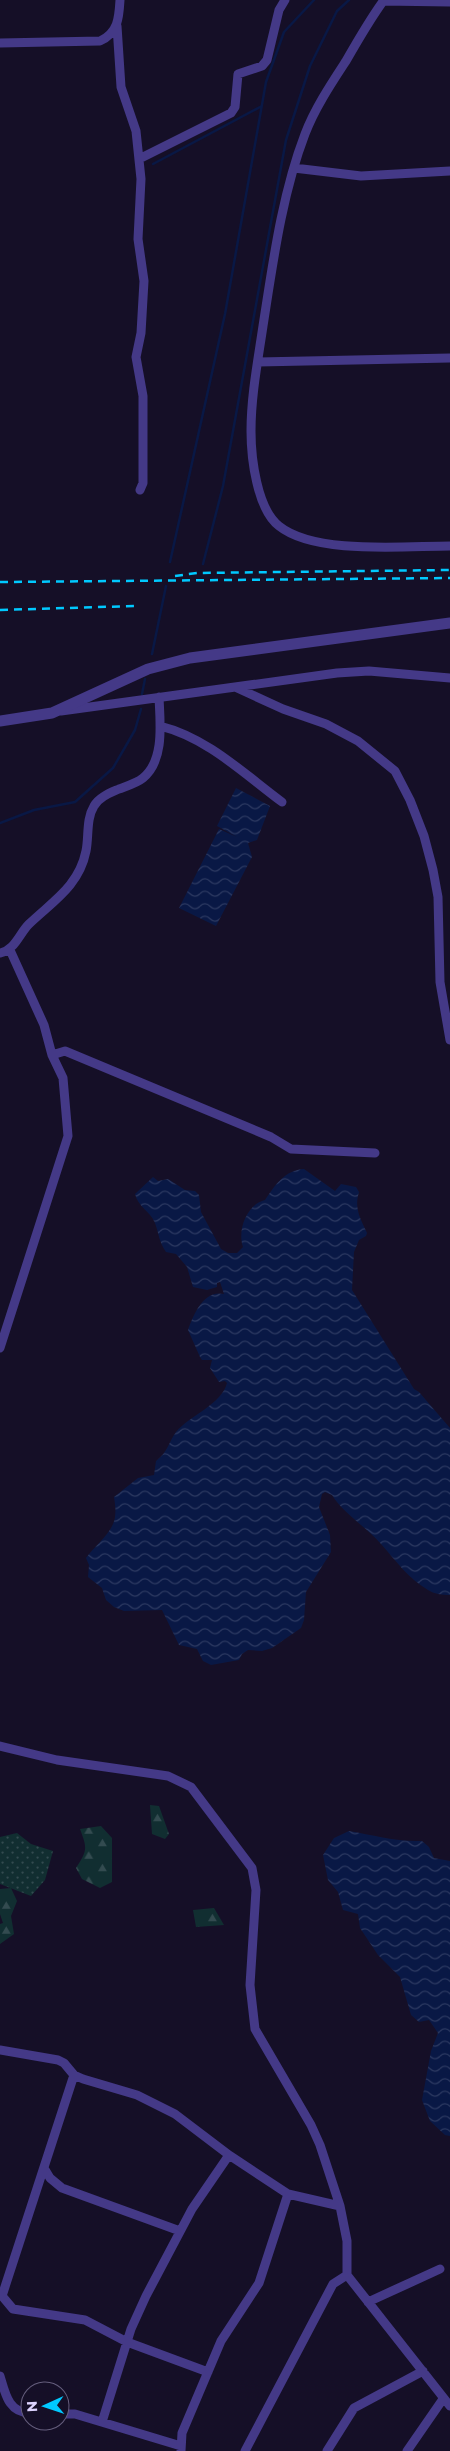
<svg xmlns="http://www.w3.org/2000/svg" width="450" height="2451" font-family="Montserrat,sans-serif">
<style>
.grass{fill:url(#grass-dots)}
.forest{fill:url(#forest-firs)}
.water{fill:url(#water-waves)}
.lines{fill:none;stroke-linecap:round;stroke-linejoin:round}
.stream{stroke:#091845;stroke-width:2.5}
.minor{stroke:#443987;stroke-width:9}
.tertiary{stroke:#443987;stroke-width:11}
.rail{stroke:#00c9ff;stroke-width:2.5;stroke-dasharray:8 6;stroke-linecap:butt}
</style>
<defs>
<pattern id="grass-dots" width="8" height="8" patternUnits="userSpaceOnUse" patternTransform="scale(1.25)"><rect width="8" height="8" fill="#112e31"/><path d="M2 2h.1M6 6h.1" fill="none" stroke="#334b50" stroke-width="1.8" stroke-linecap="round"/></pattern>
<pattern id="forest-firs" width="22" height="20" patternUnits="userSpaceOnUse" patternTransform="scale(1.25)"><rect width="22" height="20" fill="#112e31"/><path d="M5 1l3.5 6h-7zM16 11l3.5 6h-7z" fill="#334b50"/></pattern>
<pattern id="water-waves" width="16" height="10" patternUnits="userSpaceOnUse" patternTransform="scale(1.25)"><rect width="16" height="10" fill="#091845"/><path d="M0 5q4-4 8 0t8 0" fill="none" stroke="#2c3961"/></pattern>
</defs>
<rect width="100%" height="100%" fill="#150f27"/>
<path class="grass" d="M17 1833 31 1844 53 1851 45 1880 31 1896 0 1884V1837Z"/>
<path class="forest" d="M150 1805 159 1806 169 1834 165 1839 152 1834Z
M101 1826 112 1838V1882L100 1888 82 1879 76 1868C88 1850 87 1848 80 1829Z
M11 1888 17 1901 11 1916 14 1934 0 1944V1924L3 1923 0 1914V1889Z
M214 1908 224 1925 196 1927 193 1910Z"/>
<path class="water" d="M236 788 270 806 257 840 248 843 252 857 216 926 179 908 219 829 237 837 217 826Z
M304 1169 335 1191 341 1184 356 1187 359 1192C354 1208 360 1218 367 1233L366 1236 359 1240 354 1252 352 1290 414 1389 419 1392 450 1428V1595C442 1595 434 1594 428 1590 408 1578 396 1561 381 1544 366 1527 343 1513 332 1495L325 1492 322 1494 319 1507 330 1535 331 1552 306 1592 304 1620 301 1628 272 1648 262 1651 248 1650 242 1654 239 1660 211 1665 203 1661 197 1649 179 1645 162 1610 124 1611 114 1607 106 1600 102 1588 88 1577 89 1565 86 1558C94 1546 113 1533 115 1517 116 1510 115 1503 114 1497L138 1478 154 1475 156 1461C168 1452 168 1443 176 1432 189 1416 222 1404 227 1383L225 1381 219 1382 210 1368 212 1360H202L200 1357 188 1330C193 1316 203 1289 224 1294L220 1282 217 1283V1287L207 1290 193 1287 187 1267 176 1254 166 1252C159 1242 159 1234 155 1223 150 1211 138 1207 135 1194L153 1177 158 1181 168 1179 185 1190 195 1191 199 1195 201 1212 221 1249 228 1253H237L243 1247C237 1230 247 1204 265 1200 275 1185 285 1170 304 1169Z
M349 1831C373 1835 397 1842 422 1841L429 1847 434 1858 450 1861V2136L445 2135 430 2121 422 2100 431 2051 438 2033 429 2020 419 2022 411 2015 400 1977 378 1955 360 1928 358 1914 343 1910 338 1892 328 1880 323 1855 334 1838Z"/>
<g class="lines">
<path class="stream" d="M153 164 262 106
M170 562 225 314 266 82 284 32 314 0
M203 564 223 486 286 140 310 66 337 11 349 0
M152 654 166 586
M142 694 145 679
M0 823 34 810 75 802 113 768 135 730 141 709"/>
<path class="minor" d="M384 0C370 19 358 40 346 61 331 84 315 108 305 134 282 194 273 262 263 326 258 360 251 396 251 431 251 458 257 509 279 526 315 555 405 546 450 546
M383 1 450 2
M117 26 121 87 136 131 141 179 138 239 144 281 141 333 136 357 143 396V483L140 490
M0 43 100 41C118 33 119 18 120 0
M139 159 231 113 235 107 238 74 262 66 267 60 279 10 285 0
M294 168 361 176 450 171
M258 362 450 358
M235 687 283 709 326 724 358 741 395 771 410 800 424 836 433 870 438 897 440 982 450 1040
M61 711 337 673 369 671 450 678
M160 726C208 738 244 774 282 802
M0 953C15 950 19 934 29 924 53 901 79 886 86 851 89 836 86 819 94 806 99 797 110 793 119 789 127 786 137 783 143 778 165 760 160 722 159 697
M52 1055 65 1051 271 1137 291 1149 375 1153
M0 1348 68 1136 63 1078 52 1055 44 1025 10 950
M0 1746 57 1760 168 1776 191 1787 252 1868 256 1890 250 1985 255 2029 311 2125 320 2145 340 2206 347 2241V2275L450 2406
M0 2050 58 2060 64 2063 74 2075 83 2079 137 2095 175 2114 229 2155 288 2194 340 2206
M74 2075 2 2296 13 2309 85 2320 127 2342 208 2372
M44 2168 50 2178 62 2188 180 2231
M368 2302 440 2269
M0 2376C5 2392 8 2413 30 2413
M60 2414H75L181 2446
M102 2422 131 2329 146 2296 192 2209 229 2155
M181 2451 182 2433 221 2341 259 2283 288 2194
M245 2451 333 2284 347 2275
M327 2451 354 2408 423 2371
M407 2451 443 2399"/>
<path class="tertiary" d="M0 721 52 713 148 669 190 658 450 623"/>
<path class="rail" d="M175 576 197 573 450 570
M0 582 450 578
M0 610 134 606"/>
</g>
<g transform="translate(45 2406) rotate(267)"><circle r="24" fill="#150f27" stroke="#655e7d"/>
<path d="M0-4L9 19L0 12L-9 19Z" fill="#00c9ff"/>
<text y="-8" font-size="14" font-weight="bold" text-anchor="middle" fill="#ded4ff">N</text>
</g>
</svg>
